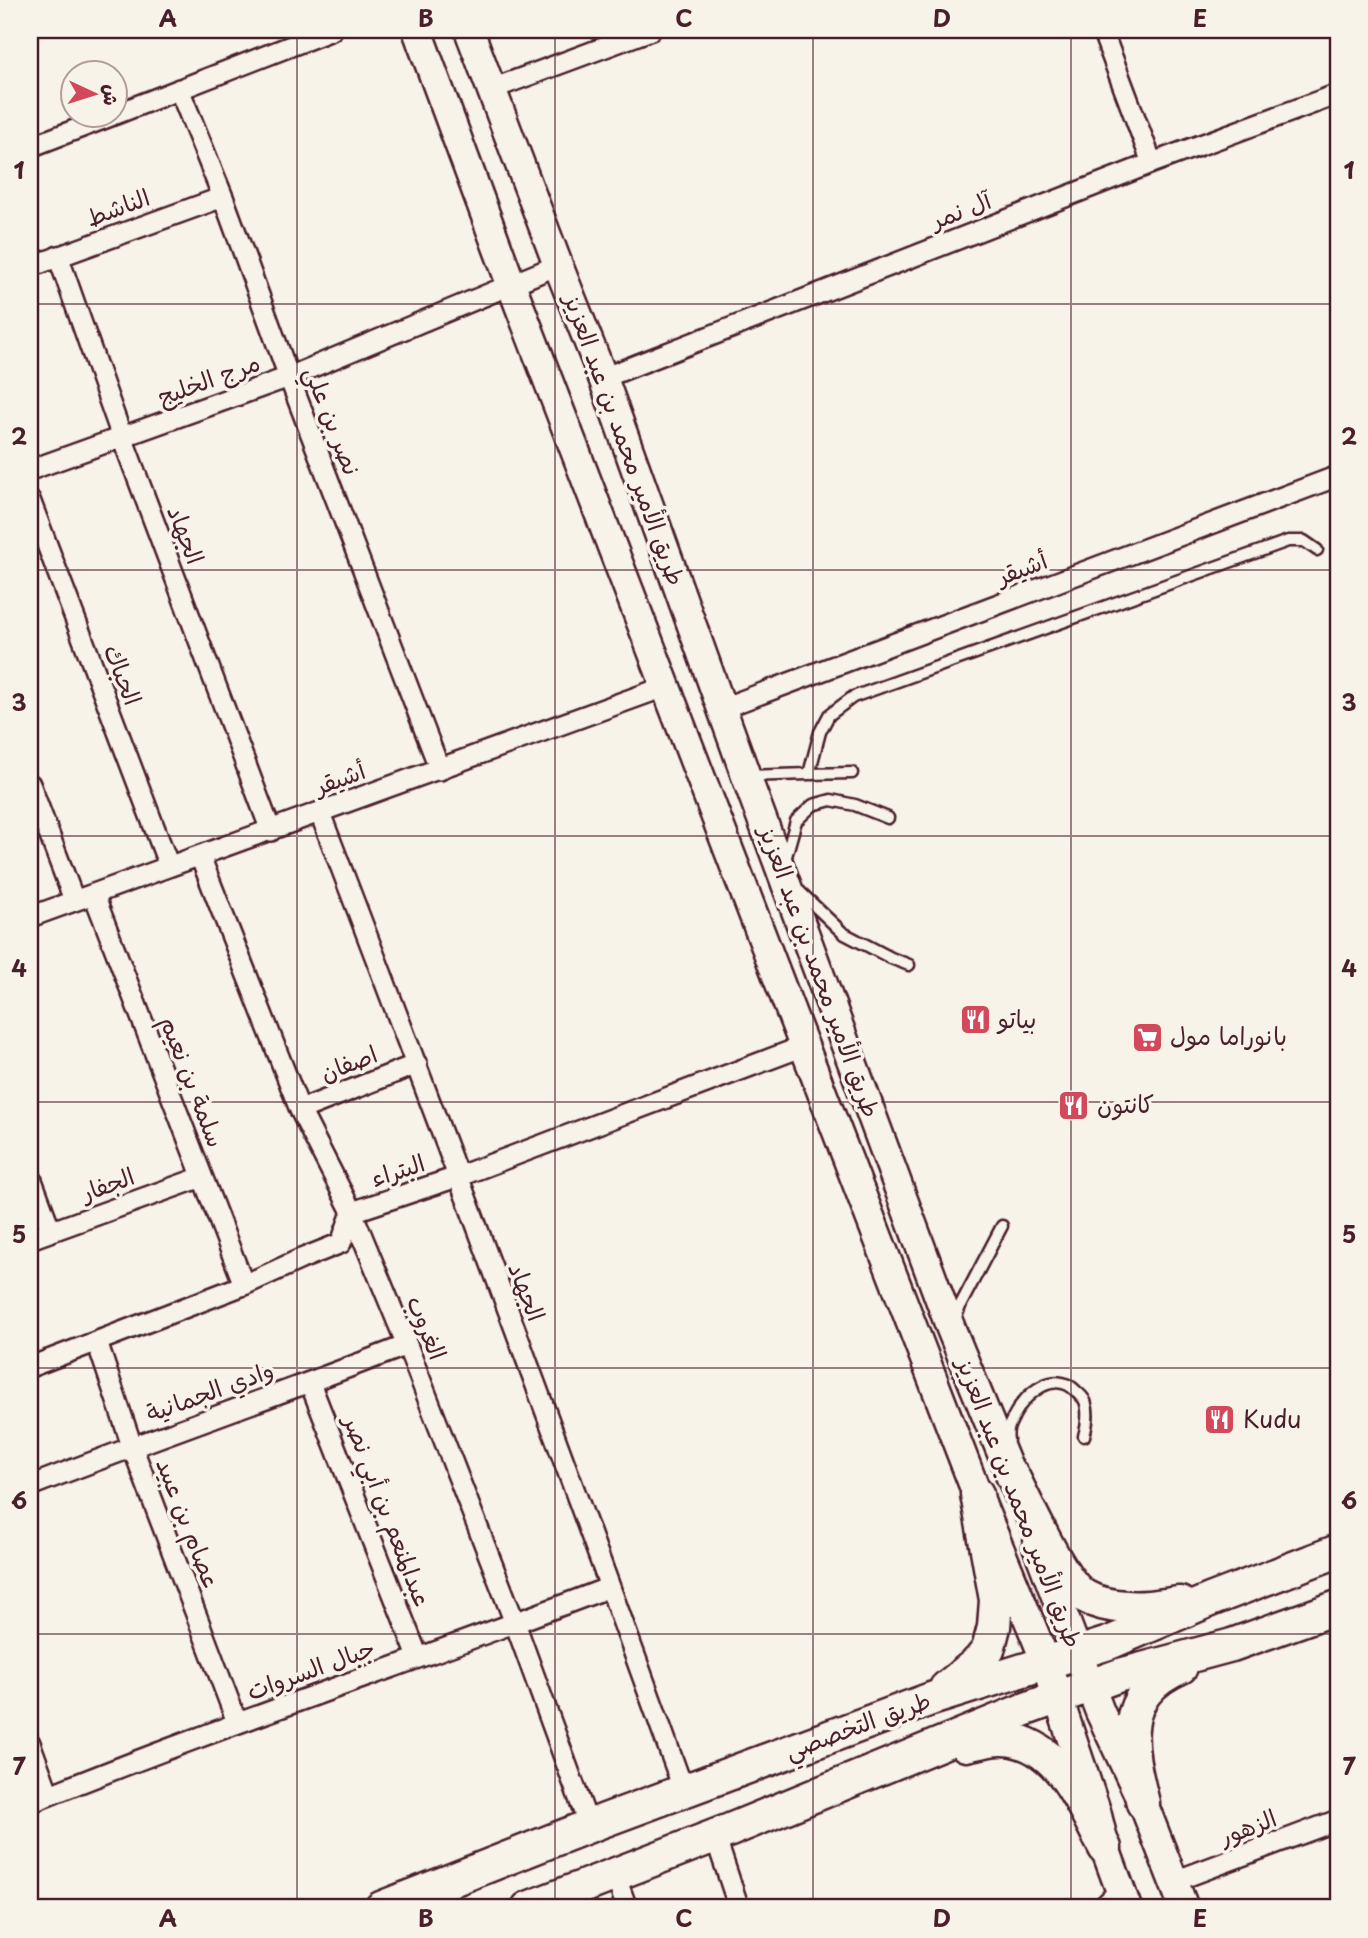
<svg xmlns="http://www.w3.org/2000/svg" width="1368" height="1938" font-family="'Playpen Sans','Playpen Sans Arabic',sans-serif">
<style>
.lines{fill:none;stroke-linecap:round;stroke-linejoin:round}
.lane-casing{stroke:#4a1f2b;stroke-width:15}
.street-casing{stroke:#4a1f2b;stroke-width:24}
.secondary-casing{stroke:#4a1f2b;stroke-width:33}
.primary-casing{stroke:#4a1f2b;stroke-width:37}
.lane{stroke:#f7f3e8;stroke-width:10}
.street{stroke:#f7f3e8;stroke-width:19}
.secondary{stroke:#f7f3e8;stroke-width:28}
.primary{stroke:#f7f3e8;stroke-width:32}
.grid{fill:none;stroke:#4a1f2b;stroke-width:2;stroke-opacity:0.55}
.labels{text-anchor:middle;stroke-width:7;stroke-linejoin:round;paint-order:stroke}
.street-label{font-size:24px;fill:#4a1f2b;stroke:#f7f3e8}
.poi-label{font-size:24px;fill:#4a1f2b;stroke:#f7f3e8;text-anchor:start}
.neatline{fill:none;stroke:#4a1f2b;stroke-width:2.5}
.grid-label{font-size:23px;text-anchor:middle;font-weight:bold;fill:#4a1f2b}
</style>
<rect width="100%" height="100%" fill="#f7f3e8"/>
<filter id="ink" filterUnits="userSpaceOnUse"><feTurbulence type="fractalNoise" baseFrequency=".0143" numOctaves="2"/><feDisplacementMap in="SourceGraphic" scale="14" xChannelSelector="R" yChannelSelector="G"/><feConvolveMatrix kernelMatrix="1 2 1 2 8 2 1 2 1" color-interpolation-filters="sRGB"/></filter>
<g filter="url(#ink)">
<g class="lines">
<defs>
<path id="lane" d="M809 774 852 773
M749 776 809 774 820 732 829 715 853 697 1288 541H1304L1317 550
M785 860 796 821 813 805 831 800 855 805 888 818
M798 890 843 933 891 958 909 965
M954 1322 961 1304 1002 1226
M1008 1440C1006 1429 1010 1424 1015 1414 1026 1393 1055 1369 1076 1391 1080 1395 1085 1398 1086 1404 1089 1415 1087 1425 1084 1436"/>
<path id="street" d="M1102 30 1152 163
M179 89 223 197 289 377 440 770
M492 89 651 30
M116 114 332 30
M30 147 111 116
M58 256 122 437 271 831
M30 267 223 197
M603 378 1152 163 1338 94
M30 470 289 377 558 265
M30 500 169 866
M723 708 1338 476
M30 784 74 900
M320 813C445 1137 566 1464 684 1791
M200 856 300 1110 352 1212 407 1345 515 1623 589 1826
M94 895 244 1285
M30 917 667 686
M300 1110 417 1064
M30 1175 51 1231
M352 1212 457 1177 804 1046
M30 1239 202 1177
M97 1342 132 1446 237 1722
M30 1367 244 1285 301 1259 341 1243 352 1212
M310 1383 418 1657
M30 1486C155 1437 282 1394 407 1345
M30 1743 49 1795
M30 1803C221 1725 418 1661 610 1587
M715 1836 739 1908
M615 1875 627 1908
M1175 1881 1338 1820
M1102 1908 1120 1890"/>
<path id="secondary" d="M417 30 511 284 804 1046 977 1494 1046 1662 1096 1811 1105 1848 1127 1908
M469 30 558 265 603 378 746 776 951 1329 1019 1495
M1037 1546 1100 1712 1143 1803 1184 1908"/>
<path id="primary" d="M1012 1475C1027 1503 1060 1580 1084 1596 1096 1603 1112 1606 1126 1607 1144 1609 1162 1605 1180 1603
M946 1688 979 1661 988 1650 994 1627 996 1600 977 1494
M966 1745C977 1743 992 1738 1003 1739 1060 1741 1082 1806 1105 1848
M1143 1803C1129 1747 1116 1695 1181 1667
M381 1908 589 1826 931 1699 1109 1643 1210 1600 1338 1551
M528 1908 730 1830 1023 1710 1120 1675 1232 1645 1338 1607"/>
</defs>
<use href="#lane" class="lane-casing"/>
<use href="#street" class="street-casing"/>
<use href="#secondary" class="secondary-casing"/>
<use href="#primary" class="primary-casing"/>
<use href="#lane" class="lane"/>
<use href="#street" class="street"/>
<use href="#secondary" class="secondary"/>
<use href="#primary" class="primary"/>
</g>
</g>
<path class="grid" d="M297 30V1908M555 30V1908M813 30V1908M1071 30V1908M30 304H1338M30 570H1338M30 836H1338M30 1102H1338M30 1368H1338M30 1634H1338"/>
<defs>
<symbol id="restaurant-square" viewBox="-11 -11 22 22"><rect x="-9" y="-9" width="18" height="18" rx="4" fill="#d1495b" stroke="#f7f3e8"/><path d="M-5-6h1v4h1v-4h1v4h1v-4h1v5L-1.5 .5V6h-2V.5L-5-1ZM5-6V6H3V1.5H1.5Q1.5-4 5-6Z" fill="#fff"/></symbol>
<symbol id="supermarket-square" viewBox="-11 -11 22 22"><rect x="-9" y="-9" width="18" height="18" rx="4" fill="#d1495b" stroke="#f7f3e8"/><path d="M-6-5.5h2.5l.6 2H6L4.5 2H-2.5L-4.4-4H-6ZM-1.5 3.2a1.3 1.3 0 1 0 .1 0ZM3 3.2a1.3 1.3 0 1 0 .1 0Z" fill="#fff"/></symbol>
</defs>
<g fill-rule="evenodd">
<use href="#restaurant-square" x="958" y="1002" width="35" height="35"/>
<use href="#supermarket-square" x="1130" y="1020" width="35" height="35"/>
<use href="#restaurant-square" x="1056" y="1088" width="35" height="35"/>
<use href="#restaurant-square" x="1202" y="1402" width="35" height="35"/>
</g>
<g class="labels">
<g class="street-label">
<text transform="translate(118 208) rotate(-20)" y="8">الناشط</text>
<text transform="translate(961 211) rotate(-21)" y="8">آل نمر</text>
<text transform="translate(209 380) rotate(-20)" y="8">مرج الخليج</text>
<text transform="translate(332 421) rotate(69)" y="8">نصر بن علي</text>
<text transform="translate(624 440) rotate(70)" y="8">طريق الأمير محمد بن عبد العزيز</text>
<text transform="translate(185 535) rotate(69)" y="8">الجهاد</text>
<text transform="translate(1022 569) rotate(-21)" y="8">أشيقر</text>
<text transform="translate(122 675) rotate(69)" y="8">الحباك</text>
<text transform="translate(340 779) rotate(-20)" y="8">أشيقر</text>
<text transform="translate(819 972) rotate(70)" y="8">طريق الأمير محمد بن عبد العزيز</text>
<text transform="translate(349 1064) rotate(-21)" y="8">اصفان</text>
<text transform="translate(192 1082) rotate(69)" y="8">سلمة بن نعيم</text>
<text transform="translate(398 1171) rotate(-18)" y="8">البتراء</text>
<text transform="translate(108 1185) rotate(-20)" y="8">الجفار</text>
<text transform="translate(526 1292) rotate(69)" y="8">الجهاد</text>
<text transform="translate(426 1328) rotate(68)" y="8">الغروب</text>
<text transform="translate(210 1392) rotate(-20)" y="8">وادي الجمانية</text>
<text transform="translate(1019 1503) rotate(69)" y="8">طريق الأمير محمد بن عبد العزيز</text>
<text transform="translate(387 1511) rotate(69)" y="8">عبدالمنعم بن أبي نصر</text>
<text transform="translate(188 1524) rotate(69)" y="8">عصام بن عبيد</text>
<text transform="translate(311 1670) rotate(-20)" y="8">جبال السروات</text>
<text transform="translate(858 1726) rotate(-20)" y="8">طريق التخصصي</text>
<text transform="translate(1248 1828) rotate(-21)" y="8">الزهور</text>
</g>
<g class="poi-label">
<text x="998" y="1028">بياتو</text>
<text x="1170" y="1045">بانوراما مول</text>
<text x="1097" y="1113">كانتون</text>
<text x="1243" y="1428">Kudu</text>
</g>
</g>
<rect width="1368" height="1938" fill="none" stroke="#f7f3e8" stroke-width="77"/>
<g transform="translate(94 94) rotate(94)"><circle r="33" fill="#f7f3e8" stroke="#b29e9c" stroke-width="2"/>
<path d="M0-5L12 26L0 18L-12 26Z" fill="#d1495b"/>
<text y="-10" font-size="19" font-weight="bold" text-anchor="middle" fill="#4a1f2b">ش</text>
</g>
<rect x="38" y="38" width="1292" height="1861" class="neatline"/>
<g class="grid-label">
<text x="168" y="27">A</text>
<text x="426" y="27">B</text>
<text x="684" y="27">C</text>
<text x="942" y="27">D</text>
<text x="1200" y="27">E</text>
<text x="19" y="179">1</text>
<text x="1349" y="179">1</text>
<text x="19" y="445">2</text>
<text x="1349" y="445">2</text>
<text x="19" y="711">3</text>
<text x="1349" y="711">3</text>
<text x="19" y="977">4</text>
<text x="1349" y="977">4</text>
<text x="19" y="1243">5</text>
<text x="1349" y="1243">5</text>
<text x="19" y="1509">6</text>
<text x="1349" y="1509">6</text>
<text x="19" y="1775">7</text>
<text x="1349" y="1775">7</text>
<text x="168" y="1927">A</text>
<text x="426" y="1927">B</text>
<text x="684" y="1927">C</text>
<text x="942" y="1927">D</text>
<text x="1200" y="1927">E</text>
</g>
</svg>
